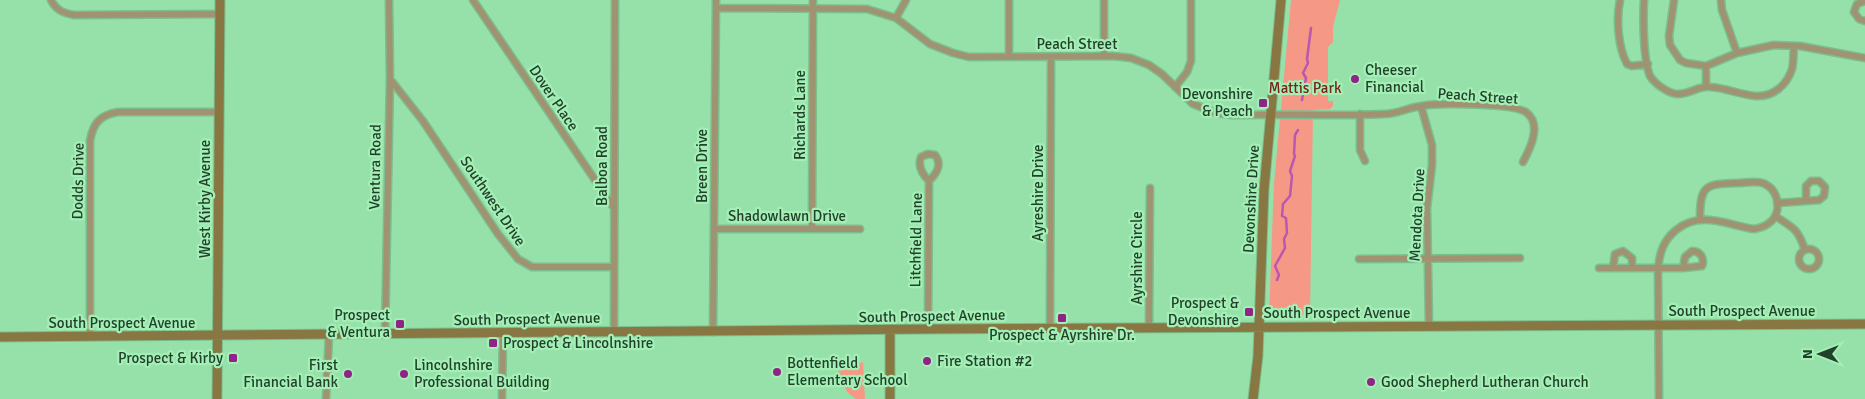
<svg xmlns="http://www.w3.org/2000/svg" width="1865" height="399" font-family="Signika,sans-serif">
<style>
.green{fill:#f69886}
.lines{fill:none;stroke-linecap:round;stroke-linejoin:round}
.stream{stroke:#b958af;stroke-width:2.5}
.street-casing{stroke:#7cbe8d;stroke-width:9}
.secondary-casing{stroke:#7cbe8d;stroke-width:11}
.street{stroke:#9f9372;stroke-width:6}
.secondary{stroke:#887743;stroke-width:9}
.poi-dot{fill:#8f2386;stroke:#a3efb6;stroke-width:2}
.labels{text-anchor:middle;stroke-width:4.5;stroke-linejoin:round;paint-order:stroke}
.street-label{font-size:15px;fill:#22412b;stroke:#a3efb6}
.poi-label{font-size:15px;fill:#22412b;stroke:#a3efb6;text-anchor:start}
.park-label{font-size:15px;fill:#762417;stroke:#a3efb6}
</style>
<rect width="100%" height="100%" fill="#96e1a9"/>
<path class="green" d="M1291 0H1340L1333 27V42L1328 47V101H1333V106L1330 109 1313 110 1310 315 1270 316 1269 315 1274 183Z
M863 362 865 399H856L847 392 844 384H837V372Z"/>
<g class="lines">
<path class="stream" d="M1302 100 1306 78 1303 73 1308 63 1307 59 1311 28
M1277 280 1279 275 1275 266 1285 248 1284 239 1287 233 1286 218 1282 216 1283 204 1290 196 1292 176 1290 171 1295 156 1294 154 1295 135 1298 130"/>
<defs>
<path id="street" d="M51 0C56 10 63 13 74 15L220 14
M473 0 614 208
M1620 0C1616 19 1618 47 1627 64L1632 66 1648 64
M1644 0C1643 18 1643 59 1650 76 1655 84 1669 94 1678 94 1690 94 1700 85 1711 87 1726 88 1741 95 1756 96 1773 97 1787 85 1792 69 1794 62 1793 53 1794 46
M1674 0 1669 36 1670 45 1680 60 1686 63 1706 66 1737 53 1774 45 1800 46 1865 58
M1721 0 1722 10 1737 53
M1865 1 1857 4 1854 12 1859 19 1865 21
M716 8 867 9 896 18 930 44 953 53 969 57 1113 56 1131 58 1149 65 1162 74 1193 104 1216 113 1232 115C1283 114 1334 116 1385 114 1398 114 1409 107 1422 106 1439 103 1516 103 1527 113 1542 125 1530 149 1523 162
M896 18 906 0
M1104 56V0
M1009 57V0
M1706 66V86
M390 79 423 121 498 234 518 259 532 267H613
M1175 87 1187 72 1191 61V0
M1421 106 1432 145V165L1427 208 1429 326
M1360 114V150L1365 161
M928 154 935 155C943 165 936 174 929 181 923 175 917 167 921 157Z
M1811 181H1819L1825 187 1824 196 1819 200 1806 201V186Z
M1777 203 1806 201
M1775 216C1794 228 1798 229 1805 250
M714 229H860
M812 229 813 0
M1799 259a10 10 0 1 1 20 0a10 10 0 1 1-20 0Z
M1692 251C1700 251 1705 258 1702 266L1683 268 1685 257Z
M1359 259 1520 258
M1599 268H1683
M1613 268 1615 254 1623 251 1632 258V268
M1050 328 1051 57
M1149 328 1150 188
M928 329 929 181
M614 332 615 0
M713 332 716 0
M385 334 390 79 389 0
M90 336V141C93 123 100 115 118 112H219
M326 399 329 335
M502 399 503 333
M1659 399 1658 268C1660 252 1663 241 1676 230 1701 210 1727 225 1754 229 1759 228 1765 227 1769 223 1782 214 1780 192 1765 184 1758 180 1746 183 1738 183 1705 184 1700 185 1700 219"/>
<path id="secondary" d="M890 330V399
M0 337 928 329 1865 324
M217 399 220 0
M1253 399 1258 356 1264 190 1281 0"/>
</defs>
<use href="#street" class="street-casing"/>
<use href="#secondary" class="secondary-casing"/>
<use href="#street" class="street"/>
<use href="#secondary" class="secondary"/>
</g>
<g class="poi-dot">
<circle cx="1355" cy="79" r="5"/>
<rect x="1258" y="98" width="10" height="10" rx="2.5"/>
<rect x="1244" y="307" width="10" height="10" rx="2.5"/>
<rect x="1057" y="313" width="10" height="10" rx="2.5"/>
<rect x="395" y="319" width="10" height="10" rx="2.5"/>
<rect x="488" y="338" width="10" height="10" rx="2.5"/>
<rect x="228" y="353" width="10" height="10" rx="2.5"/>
<circle cx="927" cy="361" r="5"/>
<circle cx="777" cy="372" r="5"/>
<circle cx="348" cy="374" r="5"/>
<circle cx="404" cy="374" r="5"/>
<circle cx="1371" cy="382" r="5"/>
</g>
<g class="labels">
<g class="street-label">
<text x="1077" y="49">Peach Street</text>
<text transform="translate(1478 96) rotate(4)" y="5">Peach Street</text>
<text transform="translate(554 98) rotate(56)" y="5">Dover Place</text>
<text transform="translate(800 115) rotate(-90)" y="5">Richards Lane</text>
<text transform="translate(602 166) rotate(-90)" y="5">Balboa Road</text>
<text transform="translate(702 166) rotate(-90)" y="5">Breen Drive</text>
<text transform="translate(375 167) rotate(-89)" y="5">Ventura Road</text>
<text transform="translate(78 181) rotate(-89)" y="5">Dodds Drive</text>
<text transform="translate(1038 193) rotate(-90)" y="5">Ayreshire Drive</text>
<text transform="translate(205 199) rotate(-90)" y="5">West Kirby Avenue</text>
<text transform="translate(1251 199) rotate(-87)" y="5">Devonshire Drive</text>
<text transform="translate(493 201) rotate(56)" y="5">Southwest Drive</text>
<text transform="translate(1417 215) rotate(-87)" y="5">Mendota Drive</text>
<text x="787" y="221">Shadowlawn Drive</text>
<text transform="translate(916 240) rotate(-89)" y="5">Litchfield Lane</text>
<text transform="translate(1137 258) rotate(-90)" y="5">Ayrshire Circle</text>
<text x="1742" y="316">South Prospect Avenue</text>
<text x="1337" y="318">South Prospect Avenue</text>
<text transform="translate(932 316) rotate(-1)" y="5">South Prospect Avenue</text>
<text transform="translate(527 319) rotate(-1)" y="5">South Prospect Avenue</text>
<text x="122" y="328">South Prospect Avenue</text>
</g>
<g class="poi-label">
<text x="1365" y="75">Cheeser<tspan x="1365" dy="17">Financial</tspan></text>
<text x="1253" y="99" text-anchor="end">Devonshire<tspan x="1253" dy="17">&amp; Peach</tspan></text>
<text x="1239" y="308" text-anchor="end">Prospect &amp;<tspan x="1239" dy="17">Devonshire</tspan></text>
<text x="390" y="320" text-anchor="end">Prospect<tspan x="390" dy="17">&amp; Ventura</tspan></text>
<text x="1062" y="340" text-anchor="middle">Prospect &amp; Ayrshire Dr.</text>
<text x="503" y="348">Prospect &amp; Lincolnshire</text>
<text x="223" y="363" text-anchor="end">Prospect &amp; Kirby</text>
<text x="937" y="366">Fire Station #2</text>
<text x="787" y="368">Bottenfield<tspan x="787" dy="17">Elementary School</tspan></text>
<text x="338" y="370" text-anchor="end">First<tspan x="338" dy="17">Financial Bank</tspan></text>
<text x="414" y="370">Lincolnshire<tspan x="414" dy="17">Professional Building</tspan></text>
<text x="1381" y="387">Good Shepherd Lutheran Church</text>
</g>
<g class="park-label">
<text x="1305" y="93">Mattis Park</text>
</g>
</g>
<g transform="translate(1820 354) rotate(270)" stroke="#a3efb6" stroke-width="4" paint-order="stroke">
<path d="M0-4L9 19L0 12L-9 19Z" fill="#22412b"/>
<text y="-8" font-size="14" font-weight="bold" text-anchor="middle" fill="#22412b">N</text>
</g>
</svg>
